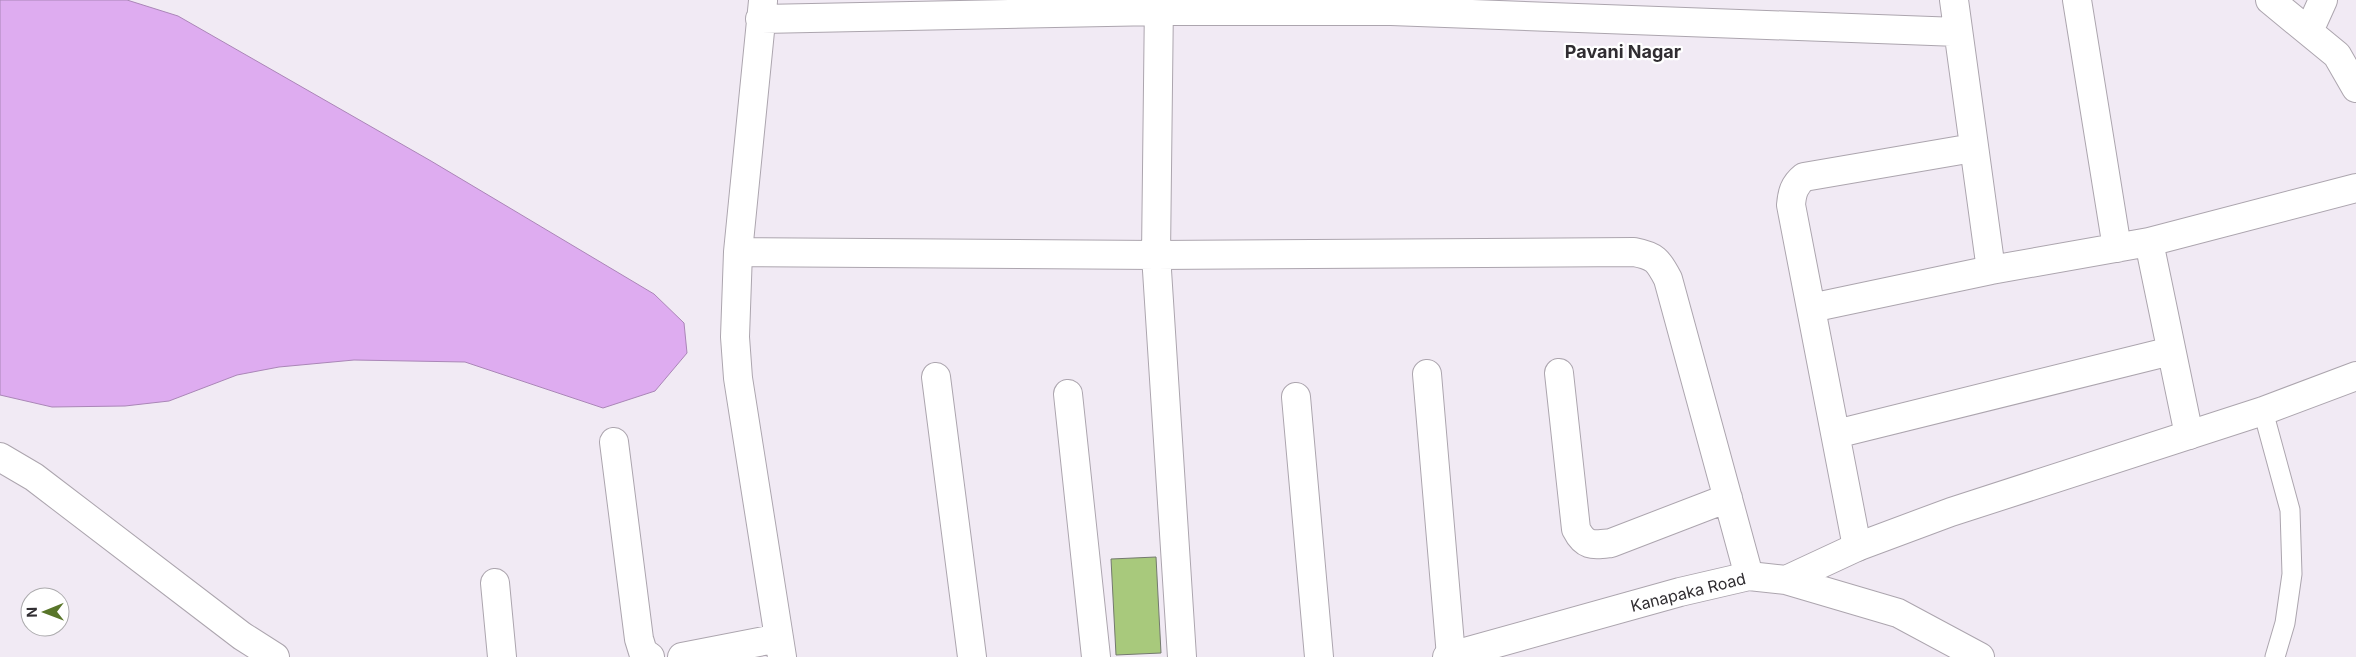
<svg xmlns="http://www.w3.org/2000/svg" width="2356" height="657" font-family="Inter,sans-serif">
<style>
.water{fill:#deacf0;stroke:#aa86b7}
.building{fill:#a8c97c;stroke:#74796f}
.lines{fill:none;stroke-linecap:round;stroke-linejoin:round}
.service-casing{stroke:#aca5ae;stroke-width:21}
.minor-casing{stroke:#aca5ae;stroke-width:30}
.tertiary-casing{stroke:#aca5ae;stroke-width:30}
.service{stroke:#fff;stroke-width:19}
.minor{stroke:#fff;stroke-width:28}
.tertiary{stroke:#fff;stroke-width:28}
.labels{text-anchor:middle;stroke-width:4.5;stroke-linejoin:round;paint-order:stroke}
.street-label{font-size:16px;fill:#302d31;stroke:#fff}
.neighbourhood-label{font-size:18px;font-weight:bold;fill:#302d31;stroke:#fff}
</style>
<rect width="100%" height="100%" fill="#f1eaf4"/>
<path class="water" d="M0 0H127L178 16 431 161 654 294 684 323 687 353 655 391 603 408 465 362 354 360 279 367 237 375 169 401 125 406 52 407 0 395Z"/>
<path class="building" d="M1156 557 1161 653 1116 655 1111 559Z"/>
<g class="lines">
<defs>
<path id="service" d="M2263 411 2290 510 2292 574 2285 623 2275 657"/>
<path id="minor" d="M1159 0 1156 255 1182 657
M1954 0 1991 270
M2077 0 2117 248
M2270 0 2337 55 2356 88
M763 1 738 252 735 337 738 378 782 657
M760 19 1159 11H1391L1958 32
M2309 31 2323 0
M2149 242 2189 435
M738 252 1156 255 1634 252C1655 256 1658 260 1668 279L1749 576
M1811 308 1991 270 2149 242 2356 188
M1559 373 1576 529C1585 547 1593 545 1611 543L1728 498
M1427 374 1451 656
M936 377 972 657
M1068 394 1096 657
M1296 397 1319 657
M1836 434 2171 351
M614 442 639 639 643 652 650 657
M0 457 34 477 242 636 275 657
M1857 547 1791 205C1792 193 1794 185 1804 177L1973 148
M495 583 502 657
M682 657 779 638"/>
<path id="tertiary" d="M1786 580 1857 547 1951 512 2263 411 2356 376
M1447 657 1680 592 1749 576 1786 580 1898 613 1980 657"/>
</defs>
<use href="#service" class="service-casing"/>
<use href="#minor" class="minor-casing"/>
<use href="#tertiary" class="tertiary-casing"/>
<use href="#service" class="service"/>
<use href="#minor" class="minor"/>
<use href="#tertiary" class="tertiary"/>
</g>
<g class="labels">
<g class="street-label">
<text transform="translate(1688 592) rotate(-14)" y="6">Kanapaka Road</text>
</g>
<g class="neighbourhood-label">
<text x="1623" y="58">Pavani Nagar</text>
</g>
</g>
<g transform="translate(45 612) rotate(269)"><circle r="24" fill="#ffffff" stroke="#acabad"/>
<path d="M0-4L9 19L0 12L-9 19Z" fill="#587529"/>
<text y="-8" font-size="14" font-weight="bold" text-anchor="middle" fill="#302d31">N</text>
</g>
</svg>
